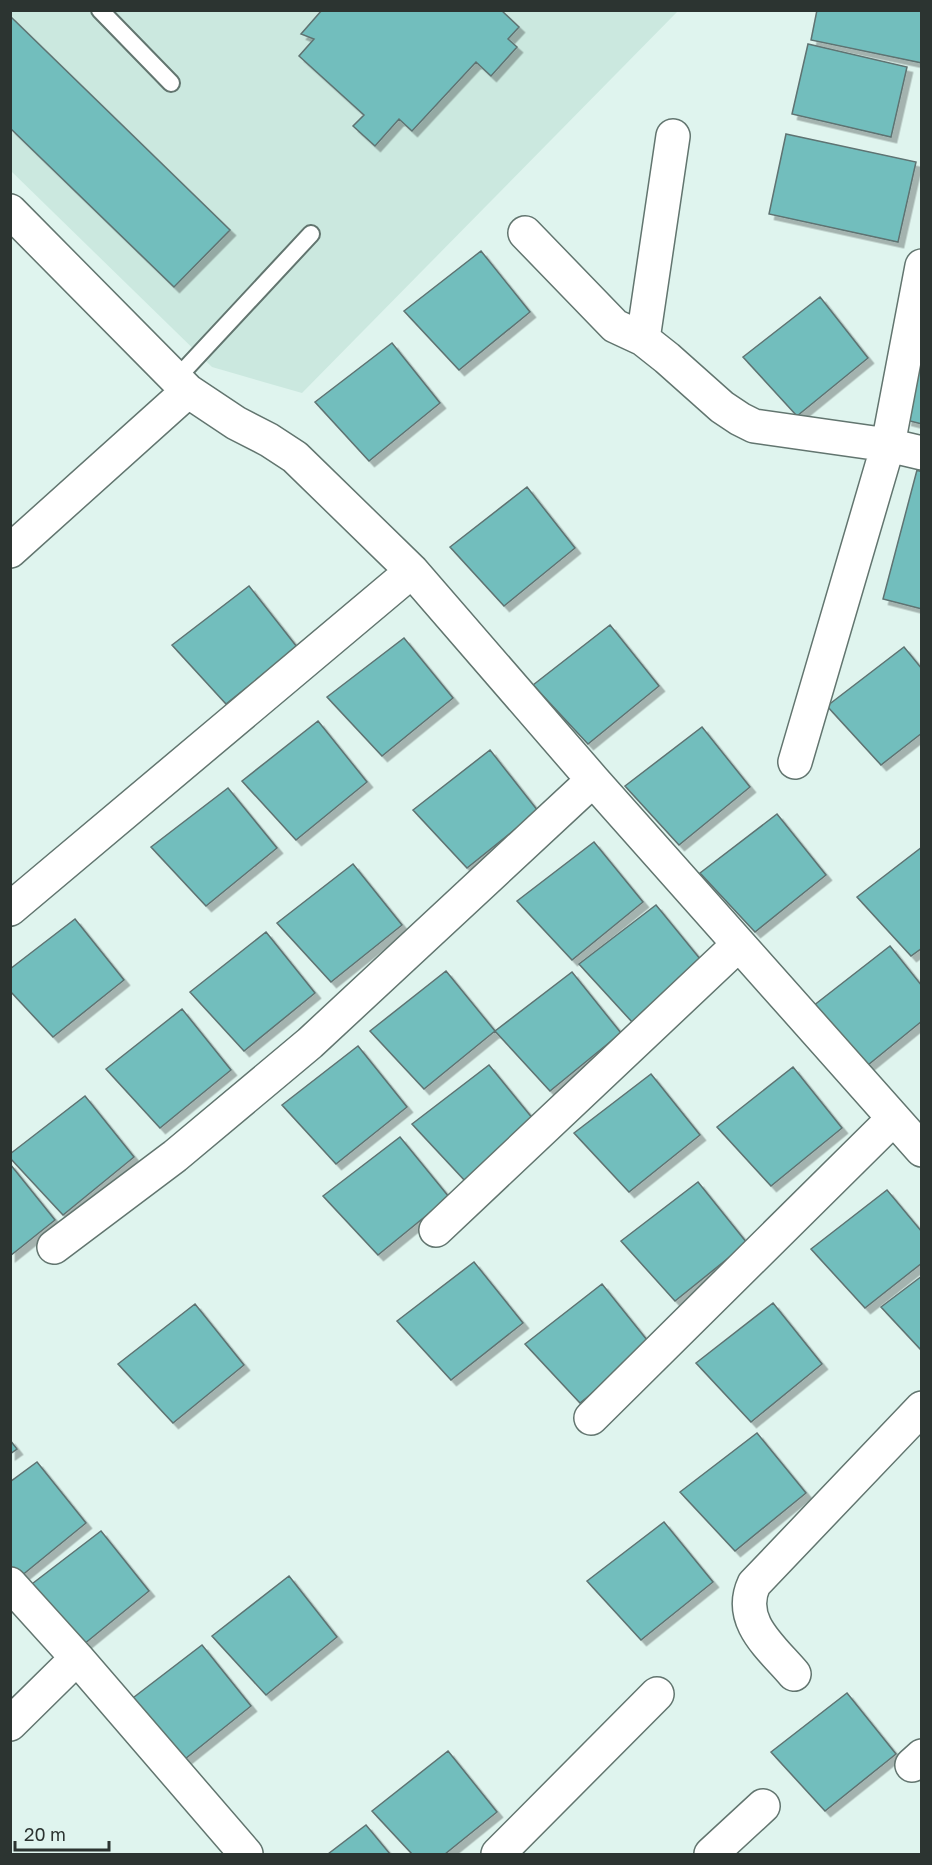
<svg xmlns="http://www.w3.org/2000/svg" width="932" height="1865" font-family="'Golos Text',sans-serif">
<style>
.built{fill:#cbe8df}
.building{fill:#72bebd;stroke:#5e7372;stroke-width:1.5;filter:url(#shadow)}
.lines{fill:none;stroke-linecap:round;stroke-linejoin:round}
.lane-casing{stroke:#62756f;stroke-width:20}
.street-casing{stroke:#62756f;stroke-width:36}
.lane{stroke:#fff;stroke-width:16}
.street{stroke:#fff;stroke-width:33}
</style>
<defs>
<filter id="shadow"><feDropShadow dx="5.5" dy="5.5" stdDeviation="0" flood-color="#0004"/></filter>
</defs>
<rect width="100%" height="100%" fill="#dff4ee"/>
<path class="built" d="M10 11H678L302 393 212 367 11 171Z"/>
<path class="building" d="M322 10H501L519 27 508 39 517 47 491 76 476 62 412 131 399 119 375 146 353 126 364 115 299 56 314 39 301 34Z
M817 10H922V63L811 40Z
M10 16 230 230 174 287 10 128Z
M808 44 907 67 891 137 792 114Z
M786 134 916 162 898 242 769 214Z
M481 251 530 312 459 370 404 311Z
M820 297 868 358 797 416 743 357Z
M392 343 440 403 369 461 315 402Z
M922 356V424L906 420Z
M917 470 922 472V609L883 599Z
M527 487 575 548 504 606 450 547Z
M249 586 297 647 226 704 172 645Z
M610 625 659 686 588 744 533 685Z
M404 638 453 698 382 756 327 697Z
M904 647 922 669V733L881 765 827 706Z
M318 721 367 782 296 840 242 781Z
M702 727 750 787 679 845 625 786Z
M490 750 538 811 467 868 413 810Z
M228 788 277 848 206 906 151 847Z
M777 814 826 875 755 932 700 873Z
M594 842 643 902 572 960 517 901Z
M922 847V948L911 956 857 897Z
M353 864 402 925 331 982 277 923Z
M656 905 705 965 633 1023 579 964Z
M75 919 124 980 53 1037 10 991V969Z
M266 932 315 993 244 1051 190 992Z
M890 946 922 986V1021L868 1065 813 1006Z
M446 971 495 1031 424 1089 370 1031Z
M572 972 621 1033 550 1091 495 1031Z
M182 1009 231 1070 160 1128 106 1069Z
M358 1046 407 1107 336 1164 282 1105Z
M489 1065 538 1125 467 1183 412 1124Z
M793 1067 842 1128 771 1186 717 1127Z
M651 1074 700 1135 629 1192 574 1133Z
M85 1096 134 1157 63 1215 10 1158V1154Z
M400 1137 449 1197 378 1255 323 1196Z
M10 1164 55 1220 10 1256Z
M698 1182 747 1243 675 1301 621 1241Z
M887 1190 922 1232V1263L865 1308 811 1249Z
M474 1262 523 1323 451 1380 397 1321Z
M922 1276V1351L881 1307Z
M602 1284 651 1345 580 1403 525 1344Z
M773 1303 822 1364 751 1422 696 1363Z
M195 1304 244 1365 173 1423 118 1364Z
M757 1433 806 1493 735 1551 680 1492Z
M10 1440 17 1449 10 1454Z
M37 1462 86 1523 15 1581 10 1576V1482Z
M664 1522 713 1582 641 1640 587 1581Z
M101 1531 149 1591 78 1649 24 1590Z
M289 1576 337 1637 266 1695 212 1636Z
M202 1645 251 1706 180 1763 125 1704Z
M847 1693 896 1754 825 1811 771 1752Z
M448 1751 497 1812 445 1854H412L372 1811Z
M366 1825 390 1854H328Z"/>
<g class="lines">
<defs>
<path id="lane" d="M100 10 171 83
M176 379 311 234"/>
<path id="street" d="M10 211 188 391 236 423 269 440 295 457 412 571 593 780 922 1150
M525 233 615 326 643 339 667 358 722 407 740 419 754 426 888 445 922 453
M643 339 673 136
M10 551 188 391
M795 762 888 445 922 266
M10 909 412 571
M436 1230 738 945
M54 1247 175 1156 310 1043 593 780
M591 1418 893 1119
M10 1584 77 1658 246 1854
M794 1674C771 1647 737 1621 754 1584L922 1408
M10 1724 77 1658
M912 1765 922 1756
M498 1854 657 1694
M711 1854 763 1806"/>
</defs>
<use href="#lane" class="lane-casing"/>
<use href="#street" class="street-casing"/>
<use href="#lane" class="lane"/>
<use href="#street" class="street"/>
</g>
<rect width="932" height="1865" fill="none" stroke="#2c3431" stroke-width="24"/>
<path d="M15 1841v9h94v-9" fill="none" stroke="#2c3431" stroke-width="3"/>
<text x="24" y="1841" font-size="18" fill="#2c3431" stroke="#dff4ee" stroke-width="4.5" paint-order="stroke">20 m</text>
</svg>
